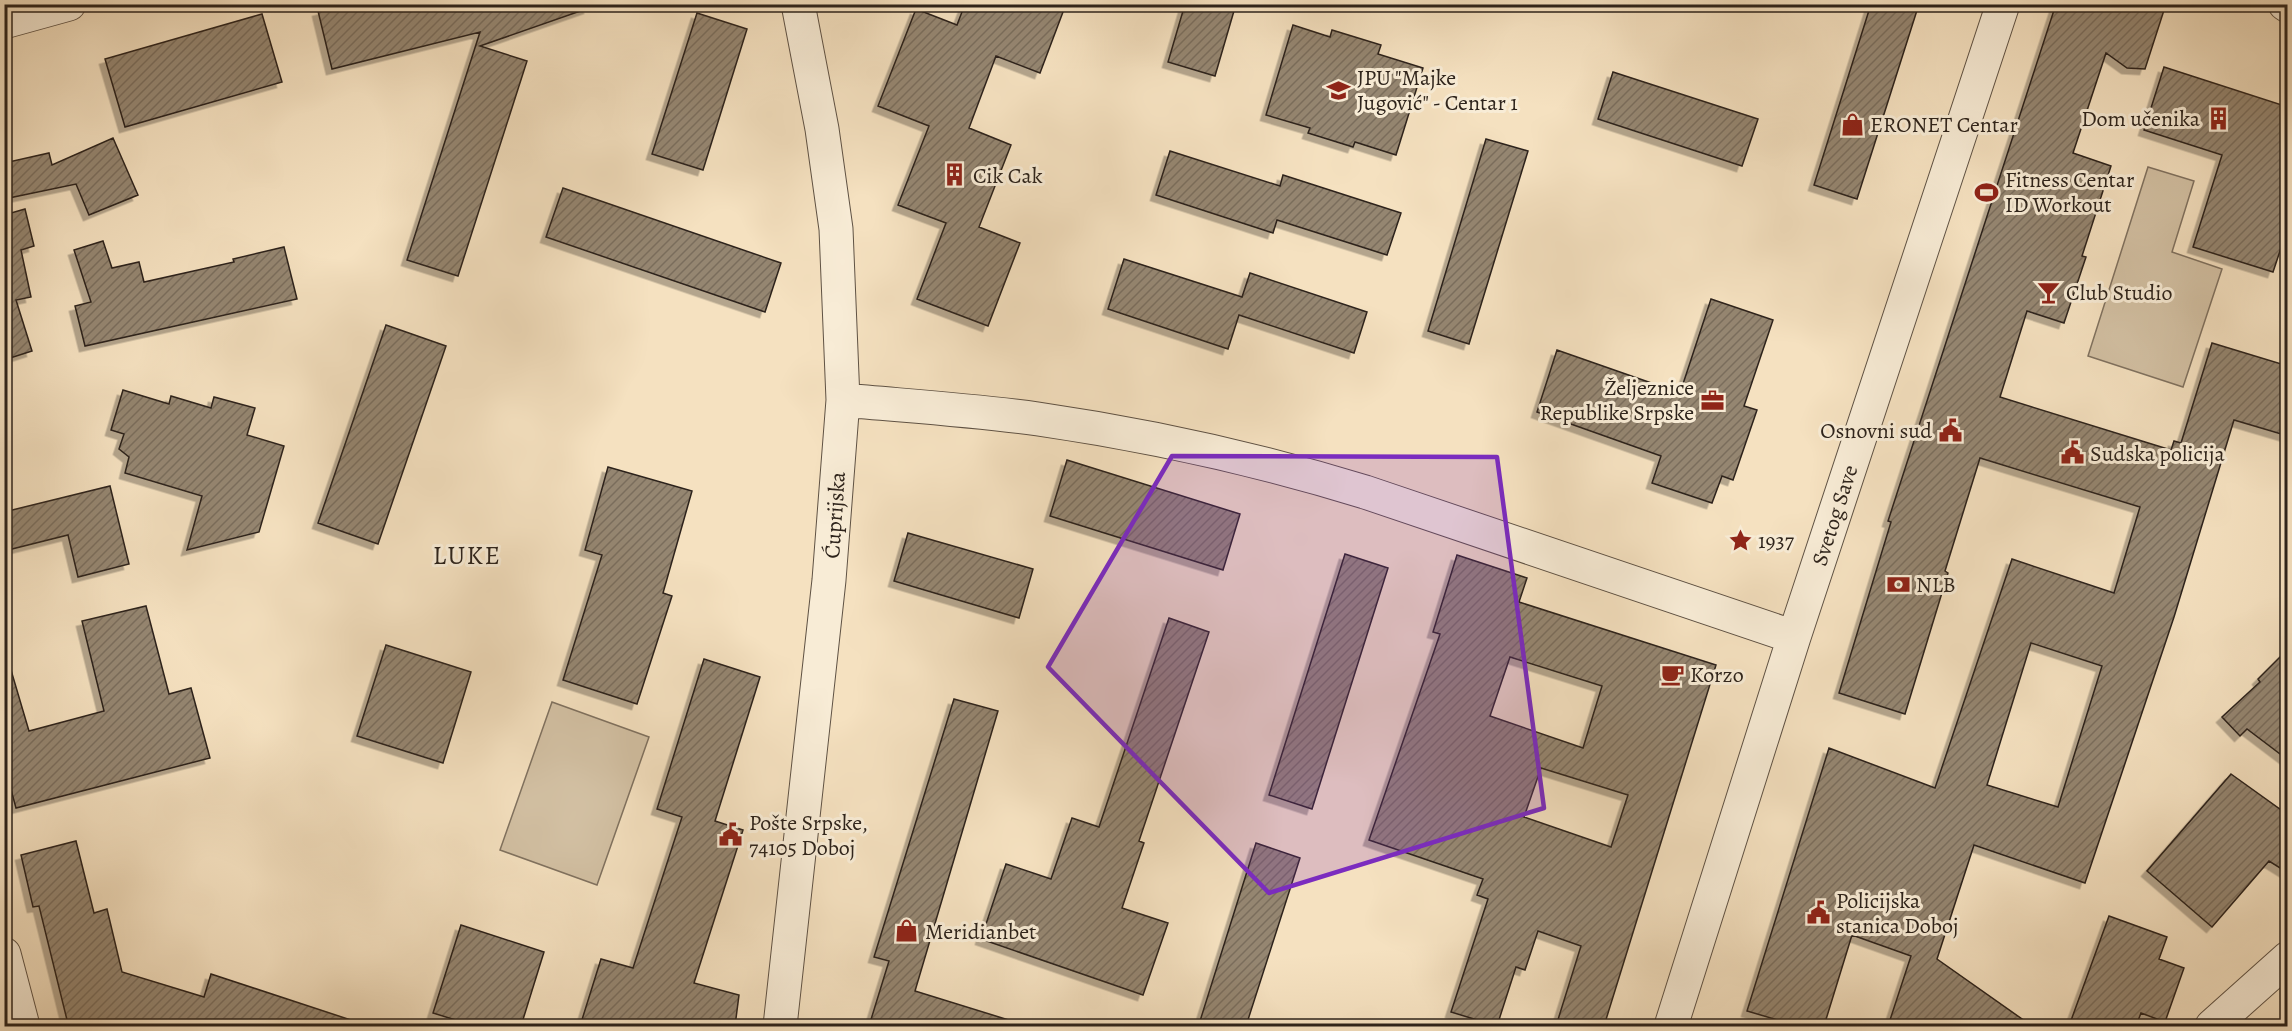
<svg xmlns="http://www.w3.org/2000/svg" width="2292" height="1031" font-family="Alegreya,serif">
<style>
.green{fill:#d3c1a4;stroke:#807260;stroke-width:1.5}
.building{fill:url(#building-hatch);stroke:#2d231b;stroke-width:1.5;fill-rule:evenodd;filter:url(#shadow)}
.lines{fill:none;stroke-linecap:round;stroke-linejoin:round}
.minor-casing{stroke:#5f5244;stroke-width:35}
.minor{stroke:#f8ecd6;stroke-width:33}
.marked{fill:#7b2cbf;fill-opacity:0.2;stroke:#7b2cbf;stroke-width:4.5;stroke-linejoin:round}
.labels{text-anchor:middle;stroke-width:6;stroke-linejoin:round;paint-order:stroke}
.poi-label{font-size:22px;fill:#2d231b;stroke:#f8ecd6;text-anchor:start}
.street-label{font-size:22px;fill:#2d231b;stroke:#f8ecd6}
.quarter-label{font-size:26px;letter-spacing:1.5px;fill:#2d231b;stroke:#f8ecd6}
</style>
<defs>
<pattern id="building-hatch" width="6" height="6" patternUnits="userSpaceOnUse" patternTransform="scale(1.5)"><rect width="6" height="6" fill="#958671"/><path d="M-1 1l2-2M0 6l6-6M5 7l2-2" fill="none" stroke="#7a6d5c"/></pattern>
<filter id="shadow"><feDropShadow dx="-5.5" dy="5.5" stdDeviation="0" flood-color="#0004"/></filter>
</defs>
<rect width="100%" height="100%" fill="#f5e1c0"/>
<filter id="stains"><feTurbulence type="fractalNoise" baseFrequency=".00333" numOctaves="4"/><feColorMatrix values="0 0 0 0 .2 0 0 0 0 .09 0 0 0 0 .02 0 0 0 .5 -.17"/></filter>
<radialGradient id="worn" r=".72"><stop offset=".6" stop-color="#630" stop-opacity="0"/><stop offset="1" stop-color="#630" stop-opacity=".3"/></radialGradient>
<path class="green" d="M2148 167 2194 181 2172 252 2222 269 2183 387 2088 356Z
M552 702 649 737 597 885 500 850Z"/>
<path class="building" d="M345 4H588L589 8 480 46 527 61 458 276 407 260 480 32 332 69 318 11Z
M965 4H1066L1040 73 996 56 969 128 1011 145 979 227 1020 243 988 326 917 299 946 223 898 205 929 126 878 106 916 9 957 25Z
M1185 4H1236L1215 76 1168 62Z
M1871 4H1919L1857 199 1814 185Z
M2056 4H2166L2145 69 2127 68 2106 53 2073 153 2111 166 2082 256 2086 257 2064 323 2027 311 2000 397 2171 450 2174 441 2181 443 2212 343 2288 366V436L2234 420 2174 617 2085 883 1974 845 1937 959 2032 1026H1888L1911 956 1852 935 1824 1026H1798L1747 1011 1829 748 1935 788 2012 559 2114 593 2140 507 1980 458 1945 571 1948 573 1905 714 1839 693 1891 522 1888 521ZM2031 643 2102 666 2058 807 1987 785Z
M697 13 747 29 703 170 652 154Z
M262 14 282 82 125 127 105 59Z
M1293 25 1330 37 1332 30 1381 45 1378 54 1423 68 1396 155 1355 142 1353 147 1308 133 1310 128 1266 115Z
M2164 67 2288 107V227L2273 272 2193 247 2222 155 2144 130Z
M1613 72 1758 119 1742 166 1598 119Z
M113 138 138 195 89 215 76 184 4 199V163L49 153 52 165Z
M1486 139 1528 151 1469 344 1428 331Z
M1170 151 1280 186 1283 175 1401 213 1387 255 1277 220 1273 233 1156 195Z
M563 188 781 263 765 312 546 237Z
M25 209 34 246 21 250 31 297 16 300 32 351 4 360V215Z
M103 241 112 268 139 262 144 282 234 262 233 259 284 247 297 299 85 346 75 306 91 302 74 250Z
M1124 259 1242 297 1250 273 1367 312 1354 353 1239 315 1228 349 1108 309Z
M1711 299 1773 320 1744 406 1757 410 1733 480 1722 476 1712 503 1652 483 1661 456 1537 412 1557 350 1680 393Z
M386 325 446 346 378 544 318 523Z
M123 390 169 404 171 396 211 408 214 397 255 408 247 435 284 446 259 532 187 550 202 496 125 473 129 457 119 449 124 434 111 430Z
M1067 460 1240 514 1223 570 1050 516Z
M608 467 692 491 663 593 672 596 637 704 563 680 602 555 585 550Z
M110 486 129 564 78 577 68 535 4 551V512Z
M908 533 1033 569 1019 618 894 581Z
M1345 554 1388 568 1312 809 1269 795Z
M1457 555 1527 578 1519 602 1716 665 1604 1026H1556L1581 946 1538 931 1525 970 1516 967 1497 1026 1451 1012 1488 899 1477 895 1483 879 1369 840 1440 634 1433 632ZM1510 657 1602 686 1583 748 1490 716ZM1541 768 1628 795 1611 847 1524 817Z
M146 606 169 694 191 688 210 758 16 808 4 764V671L11 670 29 731 104 711 82 621Z
M1169 618 1209 632 1139 841 1144 843 1122 908 1168 923 1143 995 981 939 1006 864 1051 879 1072 818 1099 827Z
M386 645 471 672 443 763 357 736Z
M2288 649V760L2247 729 2240 736 2222 717 2260 682 2258 679Z
M704 659 760 677 715 821 743 830 694 983 739 995 735 1026H580L601 959 633 968 682 817 657 809Z
M954 699 998 711 915 991 1012 1021 1011 1026H869L889 961 874 957Z
M2231 774 2288 815V873L2269 861 2212 927 2147 871Z
M76 841 94 913 107 909 122 972 204 997 211 974 357 1022 356 1026H77L68 1024 39 906 33 907 21 855Z
M1256 843 1300 858 1246 1026H1217L1200 1021Z
M2109 916 2167 937 2159 959 2184 968 2165 1022 2141 1013 2136 1026H2069Z
M461 925 544 952 521 1026H475L433 1013Z"/>
<g class="lines">
<defs>
<path id="minor" d="M2285 4 2288 6
M4 22 69 4
M843 400C908 406 973 410 1038 419 1148 435 1258 459 1365 492L1794 637
M4 954 23 1026
M780 1026 829 580 843 400 836 229 822 129 798 4
M1671 1026 1794 637 2003 4
M2212 1026 2288 958"/>
</defs>
<use href="#minor" class="minor-casing"/>
<use href="#minor" class="minor"/>
</g>
<path class="marked" d="M1172 456 1497 457 1544 808 1269 893 1048 667Z"/>
<defs>
<symbol id="school-bare" viewBox="-9 -9 18 18"><path d="M0-5L7-2L0 1L-7-2ZM-4 1L0 2.5L4 1V4Q0 6-4 4Z" fill="#8f2418" stroke="#f8ecd6" stroke-width="2.5" paint-order="stroke"/></symbol>
<symbol id="building-bare" viewBox="-9 -9 18 18"><path d="M-4-6H4V6H1V3H-1V6H-4ZM-2.5-4.3h1.7v1.8h-1.7ZM.8-4.3h1.7v1.8H.8ZM-2.5-1h1.7V.8h-1.7ZM.8-1h1.7V.8H.8Z" fill="#8f2418" stroke="#f8ecd6" stroke-width="2.5" paint-order="stroke"/></symbol>
<symbol id="shop-bare" viewBox="-9 -9 18 18"><path d="M-5-2.5h2.3a2.7 3.5 0 0 1 5.4 0H5L5.5 6h-11ZM-1.5-2.5h3a1.5 2.3 0 0 0-3 0Z" fill="#8f2418" stroke="#f8ecd6" stroke-width="2.5" paint-order="stroke"/></symbol>
<symbol id="stadium-bare" viewBox="-9 -9 18 18"><path d="M0-5a6.5 5 0 1 0 0 10a6.5 5 0 1 0 0-10ZM-3.5-1.8h7v3.6h-7Z" fill="#8f2418" stroke="#f8ecd6" stroke-width="2.5" paint-order="stroke"/></symbol>
<symbol id="bar-bare" viewBox="-9 -9 18 18"><path d="M-6-5H6L.8 .8V4.5H3.5V6h-7V4.5H-.8V.8Z" fill="#8f2418" stroke="#f8ecd6" stroke-width="2.5" paint-order="stroke"/></symbol>
<symbol id="office-bare" viewBox="-9 -9 18 18"><path d="M-6-3h4V-5.5h4V-3h4V5H-6ZM-1-4.5V-3h2v-1.5ZM-6 0V1H6V0Z" fill="#8f2418" stroke="#f8ecd6" stroke-width="2.5" paint-order="stroke"/></symbol>
<symbol id="civic-bare" viewBox="-9 -9 18 18"><path d="M-.6-6.5H3V-4.5H.6V-3L4-1V1h2V6H-6V1h2V-1L-.6-3ZM-1.2 2.5V6h2.4V2.5Z" fill="#8f2418" stroke="#f8ecd6" stroke-width="2.5" paint-order="stroke"/></symbol>
<symbol id="sight-bare" viewBox="-9 -9 18 18"><path d="M0-6L1.8-2.2L6-1.7L2.9 1.2L3.7 5.4L0 3.3L-3.7 5.4L-2.9 1.2L-6-1.7L-1.8-2.2Z" fill="#8f2418" stroke="#f8ecd6" stroke-width="2.5" paint-order="stroke"/></symbol>
<symbol id="bank-bare" viewBox="-9 -9 18 18"><path d="M-6-4H6V4H-6ZM0-2.3a2.3 2.3 0 1 0 0 4.6a2.3 2.3 0 1 0 0-4.6Z" fill="#8f2418" stroke="#f8ecd6" stroke-width="2.5" paint-order="stroke"/></symbol>
<symbol id="cafe-bare" viewBox="-9 -9 18 18"><path d="M-5.5-4.5H6V0H3Q3 3.5 0 3.5H-2.5Q-5.5 3.5-5.5 0ZM3-3.2v2h1.7v-2ZM-6 4.5H4V6H-6Z" fill="#8f2418" stroke="#f8ecd6" stroke-width="2.5" paint-order="stroke"/></symbol>
</defs>
<g fill-rule="evenodd">
<use href="#school-bare" x="1322" y="74" width="33" height="33"/>
<use href="#building-bare" x="2202" y="102" width="33" height="33"/>
<use href="#shop-bare" x="1836" y="108" width="33" height="33"/>
<use href="#building-bare" x="938" y="158" width="33" height="33"/>
<use href="#stadium-bare" x="1970" y="176" width="33" height="33"/>
<use href="#bar-bare" x="2032" y="276" width="33" height="33"/>
<use href="#office-bare" x="1696" y="384" width="33" height="33"/>
<use href="#civic-bare" x="1934" y="414" width="33" height="33"/>
<use href="#civic-bare" x="2056" y="436" width="33" height="33"/>
<use href="#sight-bare" x="1724" y="524" width="33" height="33"/>
<use href="#bank-bare" x="1882" y="568" width="33" height="33"/>
<use href="#cafe-bare" x="1656" y="658" width="33" height="33"/>
<use href="#civic-bare" x="714" y="818" width="33" height="33"/>
<use href="#civic-bare" x="1802" y="896" width="33" height="33"/>
<use href="#shop-bare" x="890" y="914" width="33" height="33"/>
</g>
<g class="labels">
<g class="poi-label">
<text x="1357" y="85">JPU "Majke<tspan x="1357" dy="25">Jugović" - Centar 1</tspan></text>
<text x="2200" y="126" text-anchor="end">Dom učenika</text>
<text x="1870" y="132">ERONET Centar</text>
<text x="973" y="183">Cik Cak</text>
<text x="2005" y="187">Fitness Centar<tspan x="2005" dy="25">ID Workout</tspan></text>
<text x="2066" y="300">Club Studio</text>
<text x="1694" y="395" text-anchor="end">Željeznice<tspan x="1694" dy="25">Republike Srpske</tspan></text>
<text x="1932" y="438" text-anchor="end">Osnovni sud</text>
<text x="2090" y="461">Sudska policija</text>
<text x="1758" y="548">1937</text>
<text x="1916" y="592">NLB</text>
<text x="1690" y="682">Korzo</text>
<text x="749" y="830">Pošte Srpske,<tspan x="749" dy="25">74105 Doboj</tspan></text>
<text x="1836" y="908">Policijska<tspan x="1836" dy="25">stanica Doboj</tspan></text>
<text x="925" y="939">Meridianbet</text>
</g>
<g class="street-label">
<text transform="translate(834 515) rotate(-86)" y="8">Ćuprijska</text>
<text transform="translate(1834 515) rotate(-72)" y="8">Svetog Save</text>
</g>
<g class="quarter-label">
<text x="467" y="564">LUKE</text>
</g>
</g>
<rect width="2292" height="1031" fill="none" stroke="#f5e1c0" stroke-width="24"/>
<rect x="6" y="6" width="2280" height="1019" fill="none" stroke="#2d231b" stroke-width="3"/>
<rect x="12" y="12" width="2268" height="1007" fill="none" stroke="#2d231b" stroke-width="1.5"/>
<rect width="100%" height="100%" filter="url(#stains)"/>
<rect width="100%" height="100%" fill="url(#worn)"/>
</svg>
